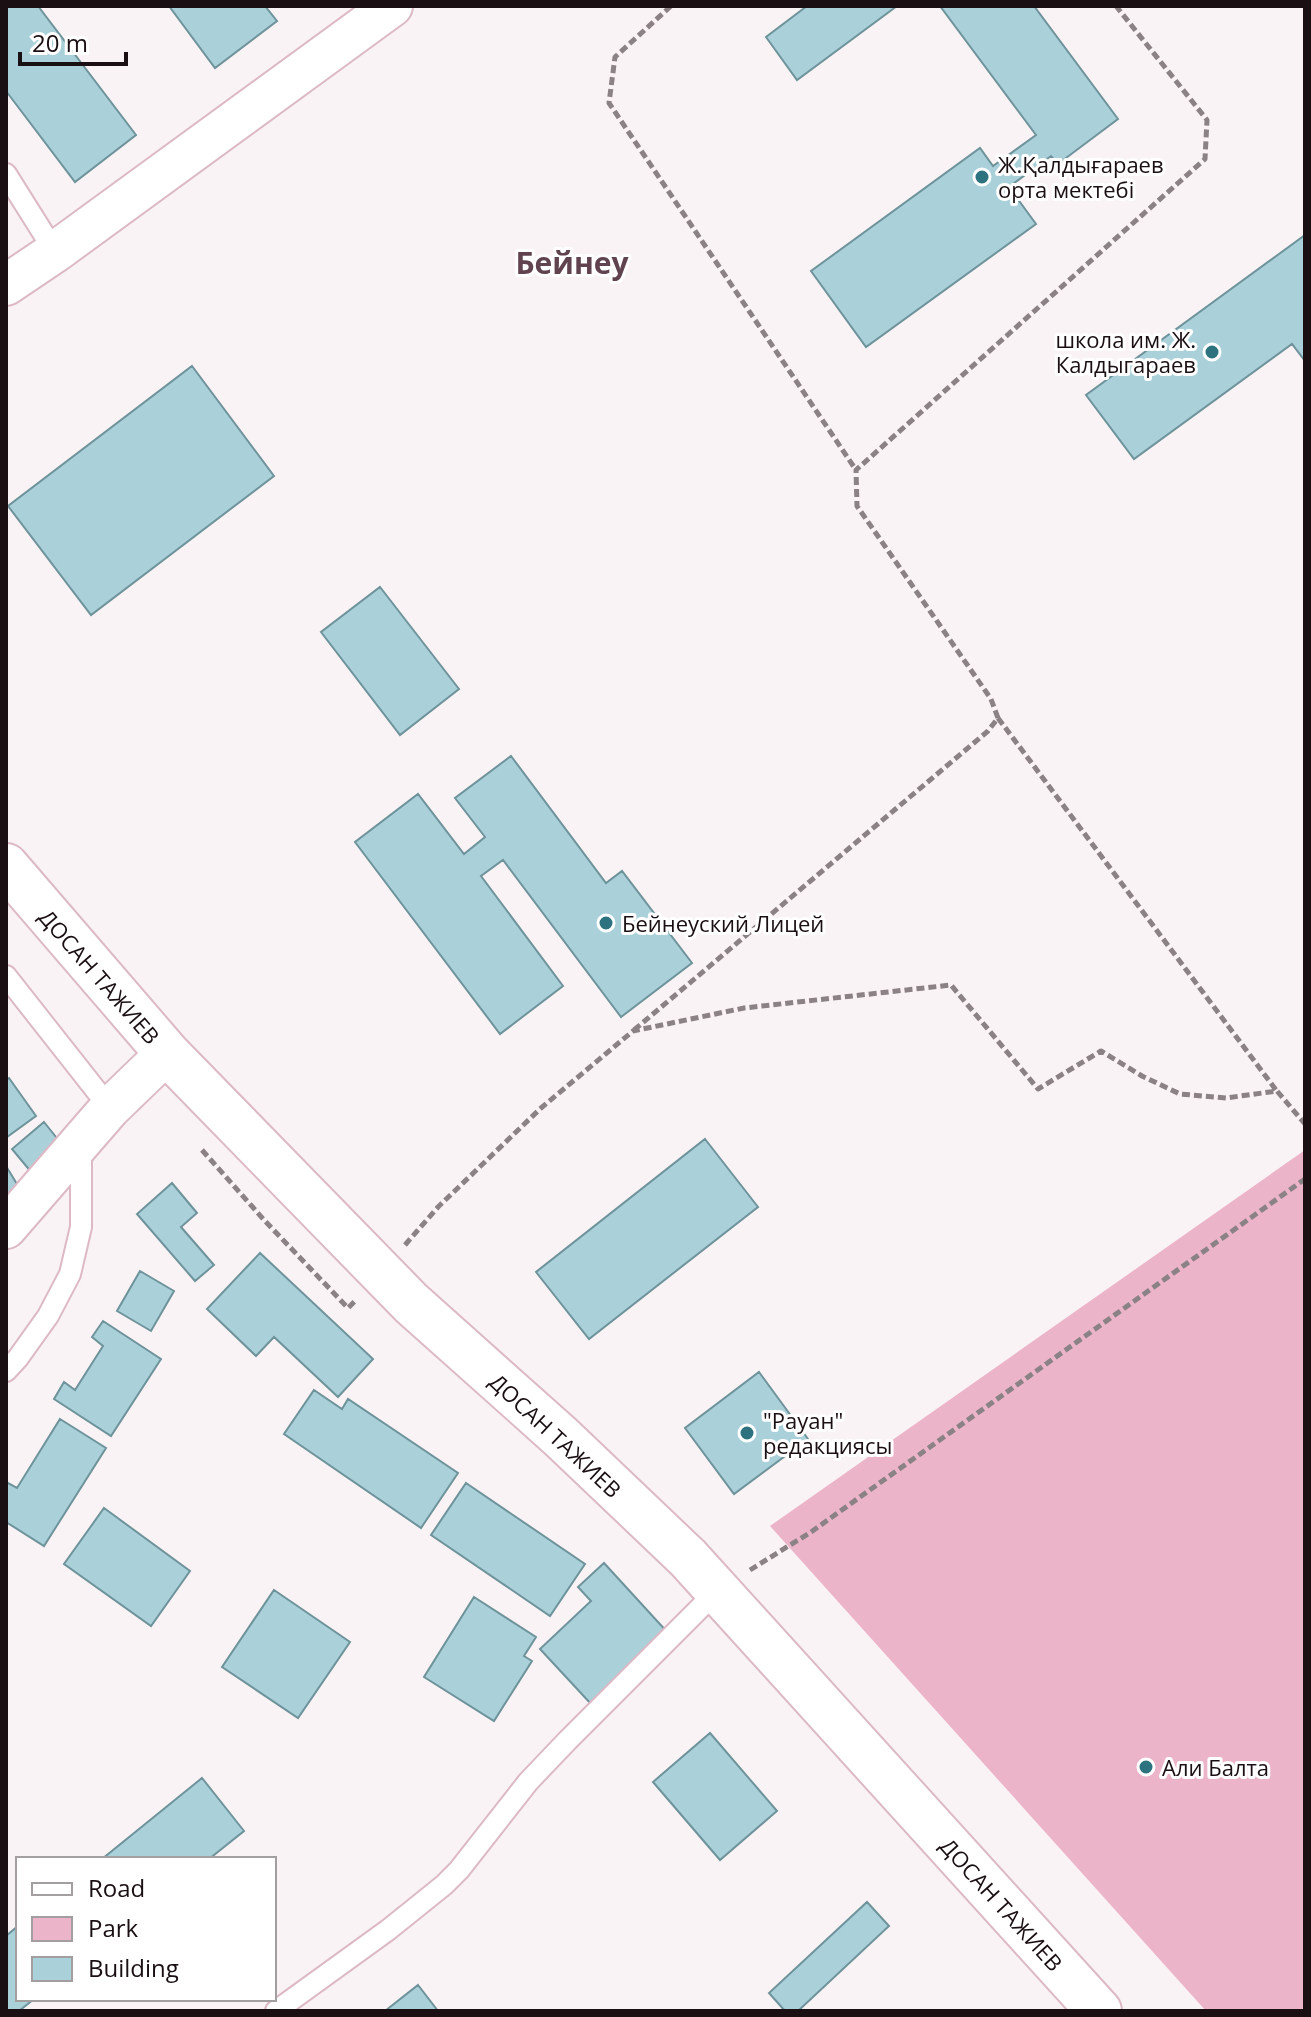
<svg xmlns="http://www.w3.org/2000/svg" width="1311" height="2017" viewBox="0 0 1311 2017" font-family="'Open Sans',sans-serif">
<rect width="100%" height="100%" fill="#faf3f5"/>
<path fill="#ecb4c9" d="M 1305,1150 L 1305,2007 L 1300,2011 L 1206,2011 L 770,1526 Z"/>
<path fill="#aad1da" stroke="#6e939b" stroke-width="2" d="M 6,6 L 38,6 L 136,135 L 75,182 L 6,91 Z
M 169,6 L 265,6 L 277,21 L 215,68 Z
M 807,6 L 897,6 L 797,80 L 766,37 Z
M 940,6 L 1034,6 L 1118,119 L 1058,164 L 1051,156 L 1009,187 L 1036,224 L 866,347 L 811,271 L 980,148 L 993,166 L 1036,135 Z
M 1305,235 L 1305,361 L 1292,344 L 1134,459 L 1086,395 Z
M 192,366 L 274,476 L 91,615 L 8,506 Z
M 380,587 L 459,689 L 400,735 L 321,632 Z
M 511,756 L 606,883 L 622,871 L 692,963 L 621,1017 L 503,860 L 481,876 L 563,986 L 500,1034 L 355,842 L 418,794 L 464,854 L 485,837 L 455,798 Z
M 9,1078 L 36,1116 L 7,1137 L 6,1080 Z
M 44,1122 L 64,1147 L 32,1173 L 12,1149 Z
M 705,1139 L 758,1207 L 589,1339 L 536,1272 Z
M 6,1166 L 20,1189 L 6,1199 Z
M 172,1183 L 197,1213 L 181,1227 L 214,1265 L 195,1281 L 137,1214 Z
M 260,1253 L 373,1359 L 338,1397 L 274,1337 L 256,1356 L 207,1309 Z
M 140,1271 L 174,1291 L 151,1331 L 117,1311 Z
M 103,1321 L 161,1359 L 111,1436 L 54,1399 L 64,1382 L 75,1390 L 103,1346 L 92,1337 Z
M 759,1372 L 808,1439 L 734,1494 L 685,1428 Z
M 314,1390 L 342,1409 L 348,1399 L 458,1473 L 421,1528 L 284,1434 Z
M 60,1419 L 106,1448 L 44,1546 L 6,1522 L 6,1482 L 17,1488 Z
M 466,1483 L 585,1564 L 550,1616 L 431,1535 Z
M 104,1508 L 190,1571 L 151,1626 L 64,1564 Z
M 604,1563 L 669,1634 L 592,1705 L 540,1649 L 591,1601 L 578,1587 Z
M 274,1590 L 350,1642 L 298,1718 L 222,1667 Z
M 474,1597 L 536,1637 L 524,1656 L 532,1661 L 494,1721 L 424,1677 Z
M 710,1733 L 777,1811 L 720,1860 L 653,1782 Z
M 202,1778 L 244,1831 L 209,1859 L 102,1859 Z
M 867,1902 L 889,1926 L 798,2011 L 785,2011 L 769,1993 Z
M 18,1926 L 18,1999 L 34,1999 L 19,2011 L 6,2011 L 6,1936 Z
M 418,1985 L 438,2011 L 385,2011 Z"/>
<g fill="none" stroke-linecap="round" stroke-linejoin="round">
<defs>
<path id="service" d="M 6,174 L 55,252
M 6,976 L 110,1108
M 6,1371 L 18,1358 L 48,1316 L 70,1274 L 81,1227 L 81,1148
M 276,2011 L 388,1930 L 444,1885 L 459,1870 L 528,1782 L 568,1740 L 717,1591"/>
<path id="minor" d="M 6,285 L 55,252 L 392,6
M 6,1228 L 110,1108 L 167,1053"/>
<path id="tertiary" d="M 6,866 L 167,1053 L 411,1303 L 561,1437 L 688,1558 L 1099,2011"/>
</defs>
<use href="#service" stroke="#dcb9c5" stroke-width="24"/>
<use href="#minor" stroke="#dcb9c5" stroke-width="44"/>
<use href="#tertiary" stroke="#dcb9c5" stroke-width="48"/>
<path stroke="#8b8285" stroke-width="5" stroke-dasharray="8 4" stroke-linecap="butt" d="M 671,6 L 615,57 L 609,103 L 856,470
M 998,718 L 1276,1090
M 634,1030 L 988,731 L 998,718 L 991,699 L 857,506 L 856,470 L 1205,159 L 1207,120 L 1116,6
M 202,1150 L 265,1221 L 348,1308 L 356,1300
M 405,1245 L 438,1207 L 541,1108 L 633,1031 L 744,1008 L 951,985 L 1038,1089 L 1101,1051 L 1142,1076 L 1180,1094 L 1226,1098 L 1277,1091 L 1305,1124
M 750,1570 L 811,1532 L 1305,1179"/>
<use href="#service" stroke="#fff" stroke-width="20"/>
<use href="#minor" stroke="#fff" stroke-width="40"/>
<use href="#tertiary" stroke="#fff" stroke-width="44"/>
</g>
<g fill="#2c727f" stroke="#fff" stroke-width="3">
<circle cx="982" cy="177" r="8"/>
<circle cx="1212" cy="352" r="8"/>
<circle cx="606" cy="923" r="8"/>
<circle cx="747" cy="1433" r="8"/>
<circle cx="1146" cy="1767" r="8"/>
</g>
<g text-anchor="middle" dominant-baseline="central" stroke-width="6" stroke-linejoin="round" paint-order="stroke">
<g font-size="22" fill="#1a0f13" stroke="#fff" text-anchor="start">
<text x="998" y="164">Ж.Қалдығараев<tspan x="998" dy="25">орта мектебі</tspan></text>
<text x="1196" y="339" text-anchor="end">школа им. Ж.<tspan x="1196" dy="25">Калдыгараев</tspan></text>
<text x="622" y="923">Бейнеуский Лицей</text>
<text x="763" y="1420">"Рауан"<tspan x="763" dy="25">редакциясы</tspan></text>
<text x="1162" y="1767">Али Балта</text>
</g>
<g font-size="22" fill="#1a0f13" stroke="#fff">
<text transform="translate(100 976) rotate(49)">ДОСАН ТАЖИЕВ</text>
<text transform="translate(556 1435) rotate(43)">ДОСАН ТАЖИЕВ</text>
<text transform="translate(1002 1904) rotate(48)">ДОСАН ТАЖИЕВ</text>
</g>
<g font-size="30" font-weight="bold" fill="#60434e" stroke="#fff">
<text x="572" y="262">Бейнеу</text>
</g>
</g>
<rect width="1311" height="2017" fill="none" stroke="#1a0f13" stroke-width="16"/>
<rect x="16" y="1857" width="260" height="144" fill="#ffffff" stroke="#a39fa1" stroke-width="2"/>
<rect x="32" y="1883" width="40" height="12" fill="#ffffff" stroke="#a39fa1" stroke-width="2"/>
<text x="88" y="1897" font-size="24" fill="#1a0f13">Road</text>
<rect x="32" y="1917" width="40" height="24" fill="#ecb4c9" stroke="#a39fa1" stroke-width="2"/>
<text x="88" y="1937" font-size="24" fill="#1a0f13">Park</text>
<rect x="32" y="1957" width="40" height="24" fill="#aad1da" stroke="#a39fa1" stroke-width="2"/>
<text x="88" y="1977" font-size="24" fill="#1a0f13">Building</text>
<path d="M20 52v12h106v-12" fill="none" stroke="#1a0f13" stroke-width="4"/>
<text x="32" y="52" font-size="24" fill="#1a0f13" stroke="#ffffff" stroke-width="6" paint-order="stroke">20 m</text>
</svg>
